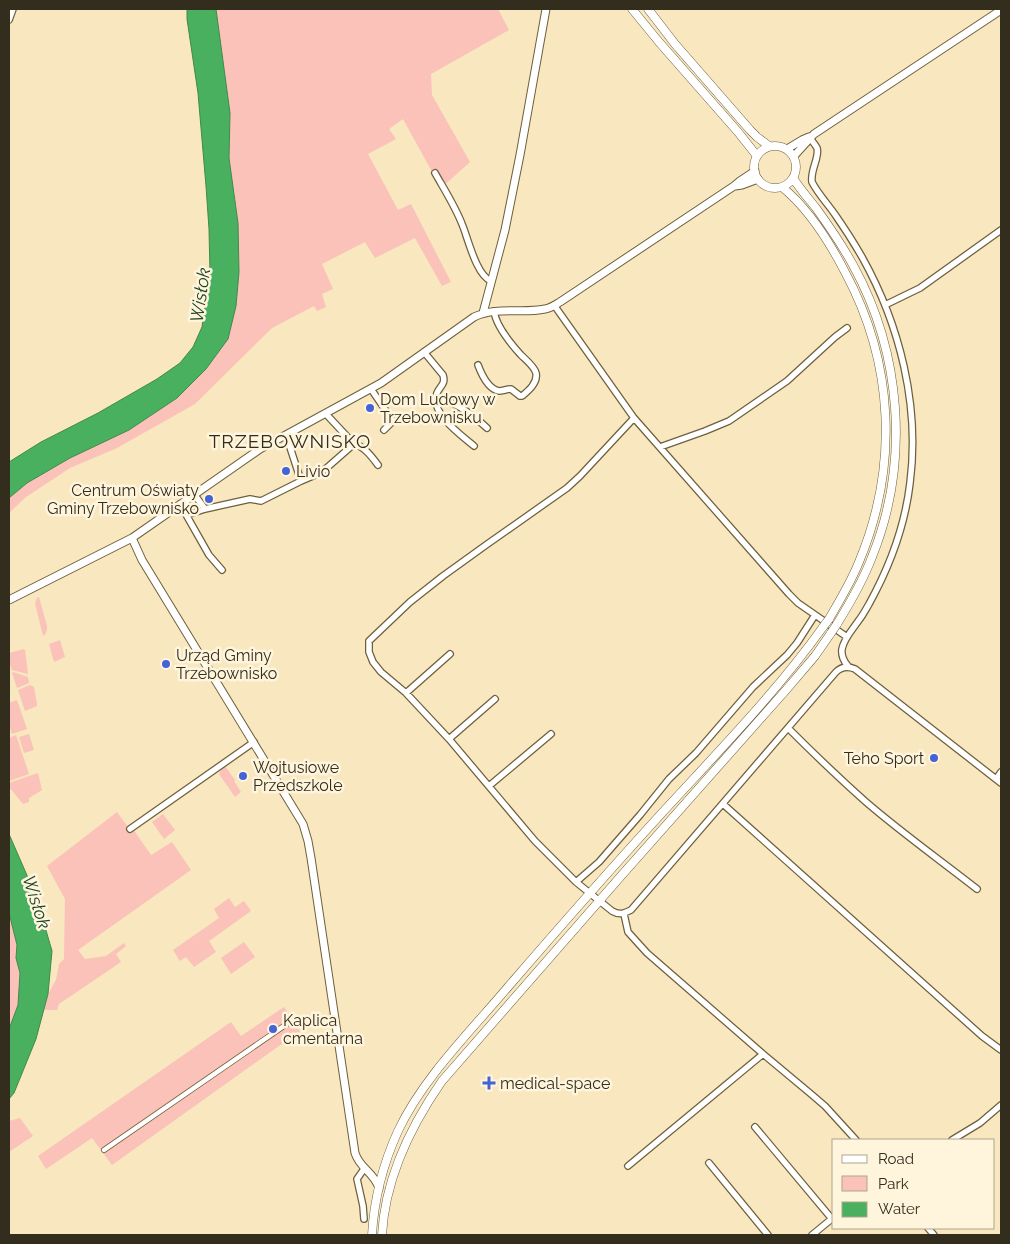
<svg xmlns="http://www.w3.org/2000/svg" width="1010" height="1244" viewBox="0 0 1010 1244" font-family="Raleway,sans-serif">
<rect width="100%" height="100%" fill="#f8e7bf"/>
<path fill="#fac2b9" d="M 216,9 L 498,9 L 509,30 L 431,74 L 432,95 L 470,162 L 441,188 L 403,119 L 389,129 L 396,139 L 368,154 L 398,210 L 411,204 L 451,282 L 442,286 L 415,238 L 375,258 L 365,242 L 322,264 L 333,289 L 322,294 L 326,307 L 317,311 L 314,306 L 272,328 L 195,404 L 117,448 L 70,468 L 26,497 L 9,513 L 9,498 L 27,483 L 70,458 L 206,369 L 238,223 L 229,158 L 230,113 Z
M 39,597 L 47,626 C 47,631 47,633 43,636 L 35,603 L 37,598 Z
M 60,640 L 65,657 L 54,662 L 49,644 Z
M 24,649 L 25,650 L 28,674 L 12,670 L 9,662 L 9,653 Z
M 13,672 L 28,677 L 29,683 L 17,688 L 12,673 Z
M 30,685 L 34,687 L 37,704 L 37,706 L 25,711 L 18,690 Z
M 17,700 L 27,729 L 12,734 L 9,725 L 9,703 Z
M 29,734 L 34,750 L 24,753 L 19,737 Z
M 16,735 L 29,774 L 9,781 L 9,738 Z
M 225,766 L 235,780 L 234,781 L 241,792 L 235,797 L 219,774 L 222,768 Z
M 38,773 L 42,790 L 29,798 L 29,802 L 23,804 L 9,787 L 9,783 Z
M 117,812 L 128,827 L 133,829 L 151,855 L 172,842 L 191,870 L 78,950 L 85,959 L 106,956 L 124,943 L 126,946 L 116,954 L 121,962 L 59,1004 L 57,1010 L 44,1010 L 48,994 L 56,980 L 59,964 L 64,959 L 65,899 L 47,866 Z
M 163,814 L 175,830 L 164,839 L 152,822 Z
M 229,898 L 235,907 L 244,901 L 251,911 L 209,941 L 216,952 L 194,967 L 186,957 L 180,961 L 173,950 L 219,918 L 214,909 Z
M 9,913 L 17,945 L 16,958 L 20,973 L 18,1005 L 9,1029 Z
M 244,942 L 255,957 L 231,974 L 221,958 Z
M 284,1007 L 300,1031 L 112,1165 L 92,1138 L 46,1169 L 38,1156 L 231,1022 L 241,1036 Z
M 20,1118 L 33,1136 L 9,1152 L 9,1121 Z"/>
<path fill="#49b060" stroke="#42894c" d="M 187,9 L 216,9 L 230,113 L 229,158 L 238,223 L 239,272 L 236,306 L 228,339 L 206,369 L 177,398 L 129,430 L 70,458 L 27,483 L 9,498 L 9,462 L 41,442 L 98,413 L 157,379 L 180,363 L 193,347 L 202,327 L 210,273 L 209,229 L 206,186 L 198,93 L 187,19 Z
M 9,834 L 36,896 L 52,951 L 48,994 L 36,1039 L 14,1093 L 9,1099 L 9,1029 L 18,1005 L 20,973 L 16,958 L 17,945 L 9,913 Z"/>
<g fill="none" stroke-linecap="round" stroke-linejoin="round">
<defs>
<path id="pedestrian" d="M 104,1150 L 294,1019"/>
<path id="minor" d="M 9,20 L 13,9
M 809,137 C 812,141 815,144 817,148 C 820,157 810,170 812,182 C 818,194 828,204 836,216 C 845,229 854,243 862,257 C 900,325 920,406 910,483 C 905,526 890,566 869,604 C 866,609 863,615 859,620 C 853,629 844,638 842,649 C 841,655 844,662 848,666
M 435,173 C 444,189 455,206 462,224 C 468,238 476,275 491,281
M 554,305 L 634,418 L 789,594 L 798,603 L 847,637
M 885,305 L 920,288 L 1001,230
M 424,352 L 443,375 C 446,384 440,386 437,393 C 429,413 461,435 474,446
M 478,365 C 481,373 488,389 499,391 C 502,391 508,389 511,389 L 520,396 L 522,396 C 528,391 538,383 536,373 C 534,366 526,360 521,355 C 511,344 496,326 494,311
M 371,389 L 393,421 L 384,430
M 436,397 C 456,402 472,414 487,428
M 634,418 L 580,476 L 567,488 L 486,545 L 443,576 L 410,602 L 369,641 L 369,652 L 373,662 L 381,672 L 406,693 L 449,739 L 535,841 L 576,882 L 612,911 C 619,915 623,914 631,910 L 836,672 C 842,666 848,666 855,669 L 1001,783
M 286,435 L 301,481
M 354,444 C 364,446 372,457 378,465
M 660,447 L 705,431 L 729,421 L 787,381 L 835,337 L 847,328
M 194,494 L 205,509
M 180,504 L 209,555 L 222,570
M 187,515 L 205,509 L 250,499 L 261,501 L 301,481 L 322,472 L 354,444 L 326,414
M 406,693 L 450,654
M 788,728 C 813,753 839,778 866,802 C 902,833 940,860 977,889
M 449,739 L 495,699
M 996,779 L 1001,772
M 489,786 L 551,734
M 723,804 L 982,1036 L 1001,1050
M 130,829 L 254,742
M 576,882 L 599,862 L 640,815 L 669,779 L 696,753 L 753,687 L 787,655 L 797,643 L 815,615
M 624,914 L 628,932 L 647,953 L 763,1054 L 811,1094 L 825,1106 L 856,1140
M 755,1127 L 832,1219
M 952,1140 L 980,1123 L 1001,1105
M 709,1163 L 768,1235
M 628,1166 L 763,1054
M 364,1219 L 363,1206 L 357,1179 L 364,1169
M 928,1228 L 934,1235
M 812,1235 L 834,1217"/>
<path id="tertiary" d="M 787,149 L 802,140 L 809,137
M 794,156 L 814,134 L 1001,10
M 735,186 L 742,185 L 758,179
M 483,313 L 505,230 L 520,155 L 546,9
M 132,538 L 142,560 L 303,824 L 308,841 L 311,858 L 355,1153 C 360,1169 374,1172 379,1188
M 9,600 L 132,538 L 260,449 L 381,383 L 474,317 C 497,306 522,314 545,309 C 551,308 555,305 560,302 L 734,186 L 740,181 L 755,171"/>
<path id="secondary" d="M 632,9 L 659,42 L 738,132 L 757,156
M 648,9 L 675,44 L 750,130 L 757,137 L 769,146
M754 167a21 21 0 1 1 42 0a21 21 0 1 1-42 0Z
M 793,178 C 800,189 808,198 816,208 C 829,226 842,245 853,265 C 902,354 910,463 872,557 C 863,581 850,603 837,624
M 782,187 C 809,209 829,241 845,272 C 894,363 899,466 859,562 C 851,582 840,600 829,619
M 372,1235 C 374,1200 383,1164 398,1131 C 423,1078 470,1032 508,987 C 558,929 609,871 661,814 C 717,753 775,694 823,627
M 382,1235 C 385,1179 410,1127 442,1081 L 621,876 L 786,690 L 815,656 L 831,633"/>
</defs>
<use href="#pedestrian" stroke="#6e603c" stroke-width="6"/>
<use href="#minor" stroke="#6e603c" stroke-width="8"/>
<use href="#tertiary" stroke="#6e603c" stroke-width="9"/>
<use href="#secondary" stroke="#6e603c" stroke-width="9"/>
<use href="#pedestrian" stroke="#fff" stroke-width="4.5"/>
<use href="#minor" stroke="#fff" stroke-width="5.5"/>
<use href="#tertiary" stroke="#fff" stroke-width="7"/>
<use href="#secondary" stroke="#fff" stroke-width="8"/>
<defs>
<path id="secondary-bridge" d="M 823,627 L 829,619
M 831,633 L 837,624"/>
</defs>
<use href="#secondary-bridge" stroke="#6e603c" stroke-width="9" stroke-linecap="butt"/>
<use href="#secondary-bridge" stroke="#fff" stroke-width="8"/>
</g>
<g fill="#4463d6" stroke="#fff5dd" stroke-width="2">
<circle cx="370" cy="408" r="5"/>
<circle cx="286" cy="471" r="5"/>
<circle cx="209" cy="499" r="5"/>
<circle cx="166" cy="664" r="5"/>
<circle cx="934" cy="758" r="5"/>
<circle cx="243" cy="776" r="5"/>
<circle cx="273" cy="1029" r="5"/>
<path d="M486.5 1075.5h5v5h5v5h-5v5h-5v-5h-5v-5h5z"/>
</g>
<g text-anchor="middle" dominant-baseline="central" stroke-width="5" stroke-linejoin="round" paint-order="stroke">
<g font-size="16" fill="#332d1d" stroke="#fff5dd" text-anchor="start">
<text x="380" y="399">Dom Ludowy w<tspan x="380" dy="18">Trzebownisku</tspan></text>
<text x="296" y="471">Livio</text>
<text x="199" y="490" text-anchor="end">Centrum Oświaty<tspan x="199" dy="18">Gminy Trzebownisko</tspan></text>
<text x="176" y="655">Urząd Gminy<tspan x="176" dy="18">Trzebownisko</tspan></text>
<text x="924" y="758" text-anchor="end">Teho Sport</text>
<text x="253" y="767">Wojtusiowe<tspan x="253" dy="18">Przedszkole</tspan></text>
<text x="283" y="1020">Kaplica<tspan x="283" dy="18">cmentarna</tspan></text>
<text x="500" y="1083">medical-space</text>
</g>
<g font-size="18" font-style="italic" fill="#1b4423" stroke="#fff5dd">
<text transform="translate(200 295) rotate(-82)">Wisłok</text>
<text transform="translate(37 902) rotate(72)">Wisłok</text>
</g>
<g font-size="19" letter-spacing="1" fill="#332d1d" stroke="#fff5dd">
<text x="290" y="441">TRZEBOWNISKO</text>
</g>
</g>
<rect width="1010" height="1244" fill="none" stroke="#332d1d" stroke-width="20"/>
<rect x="832" y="1139" width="162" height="90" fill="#fff5dd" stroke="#ada590"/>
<rect x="842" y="1155" width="25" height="8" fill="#ffffff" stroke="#ada590"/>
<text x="878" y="1164" font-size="15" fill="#332d1d">Road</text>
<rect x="842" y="1176" width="25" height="15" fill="#fac2b9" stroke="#ada590"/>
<text x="878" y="1189" font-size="15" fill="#332d1d">Park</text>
<rect x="842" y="1202" width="25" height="15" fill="#49b060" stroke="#ada590"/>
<text x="878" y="1214" font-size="15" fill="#332d1d">Water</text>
</svg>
